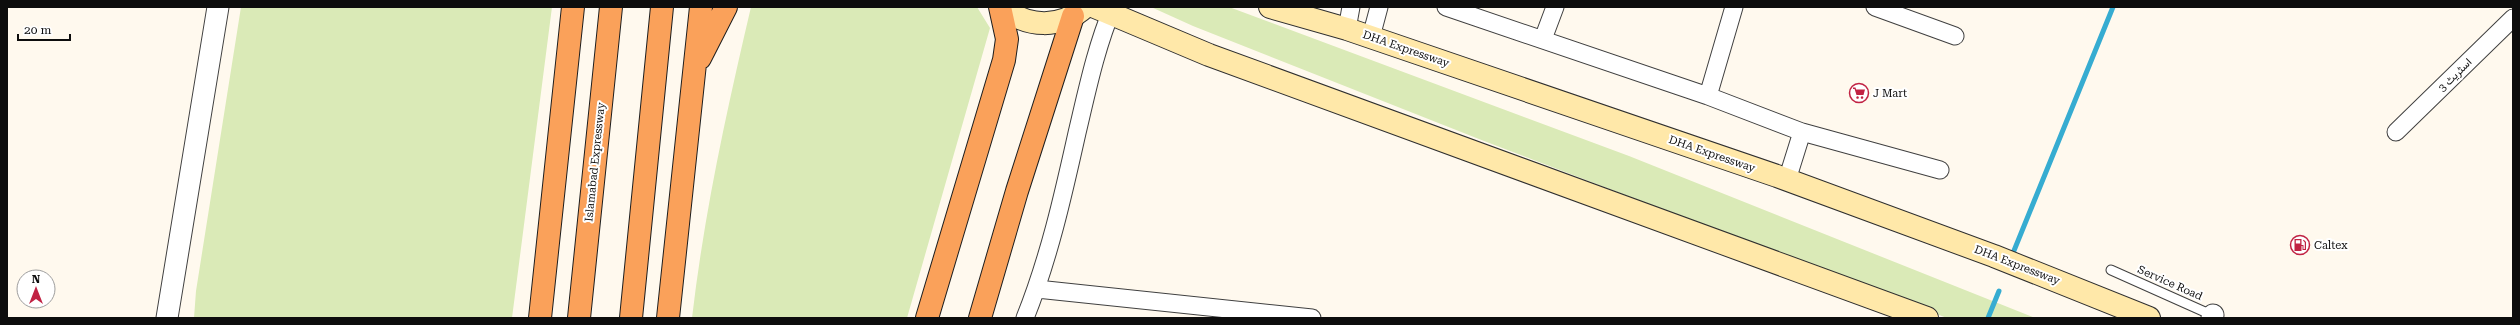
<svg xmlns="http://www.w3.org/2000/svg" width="2520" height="325" viewBox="0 0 2520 325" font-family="'Roboto Serif',Vazirmatn,serif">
<rect width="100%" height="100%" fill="#fff9ee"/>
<path fill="#daeab7" d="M 241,7 L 552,7 L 512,318 L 194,318 L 196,291 Z
M 751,7 L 977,7 L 990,28 L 907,318 L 692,318 C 704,214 727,109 751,7 Z
M 1151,7 L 1229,7 L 1629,156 L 2035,318 L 1947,318 L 1484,141 L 1193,26 Z"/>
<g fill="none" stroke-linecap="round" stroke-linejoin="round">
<path stroke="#36acd1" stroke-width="5" d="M 2011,258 L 2113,7
M 1988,318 L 1999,291"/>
<defs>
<path id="service" d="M 2111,270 L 2214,316"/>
<path id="minor" d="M 1446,7 L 1708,96 L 1802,132 L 1940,170
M 1875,7 L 1955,36
M 1347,29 L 1351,7
M 1371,37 L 1379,7
M 1543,39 L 1555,7
M 1708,96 L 1734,7
M 2396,132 L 2513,18
M 1787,180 L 1802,132
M 1037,289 L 1312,318
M 1025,318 C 1049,258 1063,196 1077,133 C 1087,91 1096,47 1113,7"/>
<path id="tertiary" d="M 167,318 L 218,7
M 2212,318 L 2213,315"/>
<path id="secondary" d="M 1002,7 C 1027,28 1061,29 1085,7
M 1095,7 L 1209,55 L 1927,318
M 1270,7 L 1347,29 L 1777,176 L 1994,256 L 2149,318"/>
<path id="trunk" d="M 700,58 L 726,7
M 540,318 L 573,7
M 579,318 L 611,7
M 631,318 L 662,7
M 668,318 L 701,7
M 927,318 L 1004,60 L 1007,39 L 1000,7
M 980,318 L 1017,191 L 1073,16"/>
</defs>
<use href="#service" stroke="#404040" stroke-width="11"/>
<use href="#minor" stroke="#404040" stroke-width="19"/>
<use href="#tertiary" stroke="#404040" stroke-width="23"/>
<use href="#secondary" stroke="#2f2f2f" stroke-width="24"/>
<use href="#trunk" stroke="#1e1e1e" stroke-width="24"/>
<use href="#service" stroke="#fff" stroke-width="9"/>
<use href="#minor" stroke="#fff" stroke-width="17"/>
<use href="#tertiary" stroke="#fff" stroke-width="21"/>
<use href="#secondary" stroke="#ffe8a9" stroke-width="22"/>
<use href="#trunk" stroke="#faa15a" stroke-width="22"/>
</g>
<defs>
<symbol id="supermarket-ring" viewBox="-11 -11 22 22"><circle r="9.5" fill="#fff" stroke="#c12243" stroke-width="1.5"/><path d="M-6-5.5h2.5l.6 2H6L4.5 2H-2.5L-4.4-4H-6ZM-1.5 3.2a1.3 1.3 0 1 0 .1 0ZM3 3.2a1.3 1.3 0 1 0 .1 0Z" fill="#c12243"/></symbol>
<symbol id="fuel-ring" viewBox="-11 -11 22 22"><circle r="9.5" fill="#fff" stroke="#c12243" stroke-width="1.5"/><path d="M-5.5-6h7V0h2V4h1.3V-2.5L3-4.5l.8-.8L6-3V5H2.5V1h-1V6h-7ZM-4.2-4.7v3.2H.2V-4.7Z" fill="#c12243"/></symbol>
</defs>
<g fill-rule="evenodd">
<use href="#supermarket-ring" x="1848" y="82" width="22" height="22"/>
<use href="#fuel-ring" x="2289" y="234" width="22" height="22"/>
</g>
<g text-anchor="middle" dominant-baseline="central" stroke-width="4" stroke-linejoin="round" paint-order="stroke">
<g font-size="11" fill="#0d0d0d" stroke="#fff">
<text transform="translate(1406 49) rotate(19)">DHA Expressway</text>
<text transform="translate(2455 75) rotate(-45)">اسٹریٹ 3</text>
<text transform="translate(1712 154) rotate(19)">DHA Expressway</text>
<text transform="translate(595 162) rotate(-84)">Islamabad Expressway</text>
<text transform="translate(2017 265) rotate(21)">DHA Expressway</text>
<text transform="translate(2170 283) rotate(24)">Service Road</text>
</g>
<g font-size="11" fill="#0d0d0d" stroke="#fff" text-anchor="start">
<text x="1873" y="93">J Mart</text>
<text x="2314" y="245">Caltex</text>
</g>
</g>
<rect width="2520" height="325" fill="none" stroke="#0d0d0d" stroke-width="16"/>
<g transform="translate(36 289)"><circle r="19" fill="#ffffff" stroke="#9e9e9e"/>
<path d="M0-3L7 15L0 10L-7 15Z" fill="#c12243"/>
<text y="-6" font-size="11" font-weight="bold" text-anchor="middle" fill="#0d0d0d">N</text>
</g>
<path d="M18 34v6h52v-6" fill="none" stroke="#0d0d0d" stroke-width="2"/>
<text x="24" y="34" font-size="12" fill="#0d0d0d" stroke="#ffffff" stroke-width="3" paint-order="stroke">20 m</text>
</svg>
